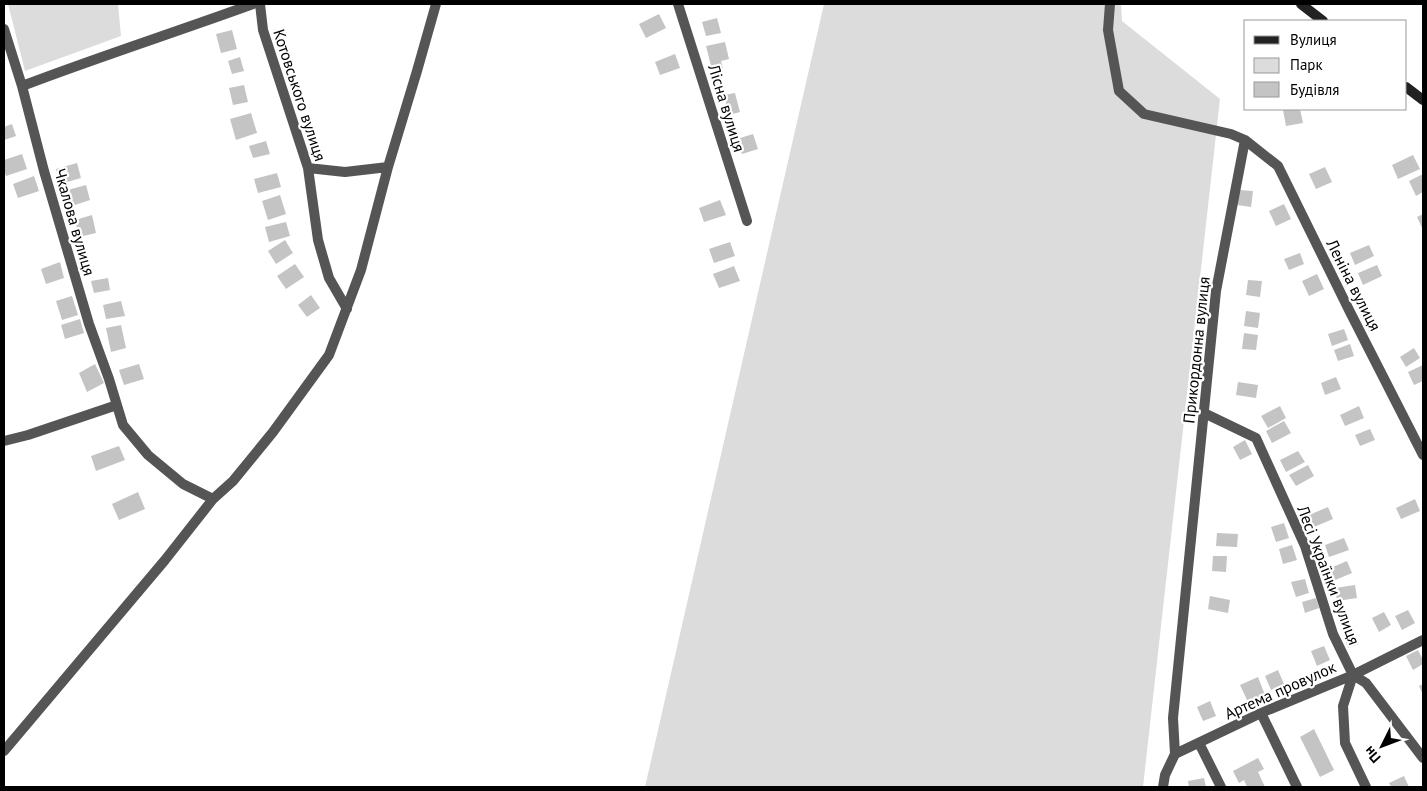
<svg xmlns="http://www.w3.org/2000/svg" width="1427" height="791" viewBox="0 0 1427 791" font-family="'PT Sans',sans-serif">
<rect width="100%" height="100%" fill="#fff"/>
<path fill="#dcdcdc" d="M 8,4 L 118,4 L 121,36 L 25,71 Z
M 824,4 L 1121,4 L 1122,21 L 1220,99 L 1143,787 L 645,787 Z"/>
<path fill="#c4c4c4" d="M 659,14 L 666,28 L 646,38 L 639,24 Z
M 717,18 L 721,33 L 706,36 L 702,22 Z
M 232,30 L 237,49 L 221,53 L 216,34 Z
M 725,42 L 729,59 L 721,61 L 723,68 L 712,70 L 706,46 Z
M 675,54 L 680,68 L 660,75 L 655,62 Z
M 240,57 L 244,71 L 232,74 L 228,61 Z
M 244,85 L 248,102 L 233,105 L 229,88 Z
M 735,93 L 740,112 L 729,115 L 724,95 Z
M 1291,109 L 1300,109 L 1303,123 L 1286,126 L 1283,110 Z
M 251,113 L 257,133 L 236,140 L 230,119 Z
M 12,124 L 16,136 L 4,140 L 4,127 Z
M 753,134 L 758,149 L 742,154 L 737,139 Z
M 266,141 L 270,154 L 253,158 L 249,146 Z
M 22,154 L 27,169 L 6,176 L 4,170 L 4,160 Z
M 1413,155 L 1420,169 L 1398,179 L 1392,165 Z
M 77,163 L 81,178 L 60,184 L 56,169 Z
M 1325,167 L 1332,182 L 1316,189 L 1309,174 Z
M 277,173 L 281,187 L 258,193 L 254,179 Z
M 1423,174 L 1423,192 L 1416,196 L 1409,181 Z
M 34,176 L 39,191 L 18,198 L 13,184 Z
M 86,185 L 90,200 L 69,207 L 64,191 Z
M 1239,190 L 1253,191 L 1251,207 L 1237,205 Z
M 280,195 L 286,214 L 268,220 L 262,201 Z
M 720,200 L 726,215 L 704,222 L 699,208 Z
M 1284,204 L 1291,219 L 1276,226 L 1269,211 Z
M 1423,214 L 1423,230 L 1417,217 Z
M 92,215 L 96,233 L 79,237 L 75,220 Z
M 286,222 L 290,236 L 269,242 L 265,227 Z
M 285,240 L 293,253 L 276,264 L 268,251 Z
M 730,242 L 735,256 L 714,263 L 709,249 Z
M 1369,245 L 1374,256 L 1355,265 L 1350,253 Z
M 1300,253 L 1304,264 L 1289,270 L 1284,259 Z
M 60,262 L 64,278 L 46,284 L 41,269 Z
M 295,264 L 304,277 L 286,289 L 277,276 Z
M 1377,265 L 1382,276 L 1363,285 L 1358,273 Z
M 734,266 L 740,281 L 719,288 L 713,274 Z
M 1317,274 L 1324,289 L 1309,296 L 1302,281 Z
M 108,278 L 110,290 L 94,293 L 91,281 Z
M 1248,280 L 1262,281 L 1260,297 L 1246,295 Z
M 311,295 L 320,308 L 307,317 L 298,305 Z
M 72,296 L 78,315 L 62,320 L 56,301 Z
M 121,301 L 125,316 L 106,319 L 103,305 Z
M 1246,311 L 1260,313 L 1258,328 L 1244,326 Z
M 80,319 L 84,333 L 65,339 L 61,325 Z
M 121,325 L 126,348 L 111,352 L 106,328 Z
M 1344,329 L 1348,340 L 1332,346 L 1328,334 Z
M 1244,333 L 1258,335 L 1256,350 L 1242,349 Z
M 1350,344 L 1354,356 L 1338,361 L 1334,350 Z
M 1414,348 L 1420,358 L 1406,367 L 1400,357 Z
M 95,364 L 104,383 L 87,392 L 79,373 Z
M 139,364 L 144,379 L 124,385 L 119,370 Z
M 1423,365 L 1423,381 L 1414,385 L 1408,372 Z
M 1336,377 L 1341,389 L 1325,395 L 1321,383 Z
M 1238,382 L 1258,385 L 1256,398 L 1236,395 Z
M 1280,406 L 1286,418 L 1268,428 L 1261,416 Z
M 1359,406 L 1364,418 L 1345,426 L 1340,415 Z
M 1284,421 L 1291,433 L 1272,443 L 1266,431 Z
M 1370,429 L 1375,440 L 1360,446 L 1355,435 Z
M 1245,440 L 1252,454 L 1240,460 L 1233,447 Z
M 119,446 L 125,460 L 96,471 L 91,456 Z
M 1298,451 L 1305,462 L 1286,472 L 1280,460 Z
M 1308,465 L 1314,476 L 1296,486 L 1289,475 Z
M 138,492 L 145,509 L 119,520 L 112,504 Z
M 1415,499 L 1420,511 L 1401,519 L 1396,508 Z
M 1328,507 L 1333,519 L 1314,527 L 1309,515 Z
M 1284,523 L 1289,538 L 1276,542 L 1271,527 Z
M 1217,533 L 1238,534 L 1237,547 L 1216,546 Z
M 1344,538 L 1349,550 L 1329,557 L 1325,545 Z
M 1292,545 L 1297,560 L 1283,564 L 1279,549 Z
M 1213,556 L 1227,556 L 1226,572 L 1212,571 Z
M 1347,561 L 1352,573 L 1333,581 L 1328,569 Z
M 1305,579 L 1309,593 L 1296,597 L 1291,582 Z
M 1355,585 L 1357,598 L 1337,601 L 1335,588 Z
M 1210,596 L 1230,600 L 1228,613 L 1208,609 Z
M 1316,598 L 1319,608 L 1305,613 L 1302,602 Z
M 1408,610 L 1415,623 L 1402,630 L 1395,616 Z
M 1384,612 L 1391,625 L 1379,632 L 1372,618 Z
M 1354,630 L 1359,644 L 1348,648 L 1343,634 Z
M 1324,646 L 1330,660 L 1317,666 L 1311,651 Z
M 1418,650 L 1423,660 L 1423,664 L 1413,670 L 1406,656 Z
M 1278,670 L 1284,684 L 1271,690 L 1265,676 Z
M 1258,677 L 1265,695 L 1248,702 L 1240,685 Z
M 1423,684 L 1423,695 L 1419,686 Z
M 1210,701 L 1216,716 L 1203,721 L 1197,707 Z
M 1314,729 L 1334,770 L 1320,777 L 1300,737 Z
M 1258,758 L 1264,769 L 1258,772 L 1265,787 L 1247,787 L 1244,780 L 1239,783 L 1233,771 Z
M 1404,776 L 1409,787 L 1391,787 L 1389,783 Z
M 1204,778 L 1206,787 L 1189,787 L 1188,781 Z"/>
<g fill="none" stroke-linecap="round" stroke-linejoin="round">
<path stroke="#555" stroke-width="10" d="M 260,4 L 263,30 L 308,168 L 318,240 L 329,278 L 347,309
M 678,4 L 747,221
M 1110,4 L 1108,30 L 1119,91 L 1144,114 L 1231,134 L 1245,140 L 1216,291 L 1173,718 L 1175,754 L 1165,775 L 1163,787
M 4,29 L 22,86 L 44,171 L 89,324 L 109,379 L 123,425 L 148,455 L 183,484 L 213,499
M 22,86 C 98,57 176,32 253,4
M 1245,140 L 1278,166 L 1350,312 L 1423,455
M 308,168 L 345,172 L 388,167
M 1204,413 L 1256,438 L 1305,546 L 1333,634 L 1353,675 L 1366,683 L 1423,758
M 4,441 L 28,435 L 117,405
M 1353,675 L 1343,706 L 1345,743 L 1366,787
M 1261,713 L 1297,787
M 1199,743 L 1221,787
M 4,751 L 165,560 L 213,499 L 233,481 L 273,432 L 329,355 L 361,270 L 388,167 L 417,71 L 436,4
M 1175,754 L 1261,713 L 1353,675 L 1423,640"/>
<path stroke="#222" stroke-width="10" d="M 1301,4 L 1323,21
M 1406,87 L 1423,100"/>
</g>
<g text-anchor="middle" dominant-baseline="central" stroke-width="4.5" stroke-linejoin="round" paint-order="stroke">
<g font-size="16" fill="#000" stroke="#fff">
<text transform="translate(300 95) rotate(72)">Котовського вулиця</text>
<text transform="translate(727 108) rotate(73)">Лісна вулиця</text>
<text transform="translate(75 222) rotate(74)">Чкалова вулиця</text>
<text transform="translate(1354 285) rotate(63)">Леніна вулиця</text>
<text transform="translate(1196 350) rotate(-84)">Прикордонна вулиця</text>
<text transform="translate(1329 575) rotate(69)">Лесі Українки вулиця</text>
<text transform="translate(1280 690) rotate(-24)">Артема провулок</text>
</g>
</g>
<rect width="1427" height="791" fill="none" stroke="#000000" stroke-width="10"/>
<rect x="1244" y="20" width="162" height="90" fill="#ffffff" stroke="#999999"/>
<rect x="1254" y="36" width="25" height="8" fill="#222222" stroke="#999999"/>
<text x="1290" y="45" font-size="15" fill="#000000">Вулиця</text>
<rect x="1254" y="58" width="25" height="15" fill="#dcdcdc" stroke="#999999"/>
<text x="1290" y="70" font-size="15" fill="#000000">Парк</text>
<rect x="1254" y="82" width="25" height="15" fill="#c4c4c4" stroke="#999999"/>
<text x="1290" y="95" font-size="15" fill="#000000">Будівля</text>
<g transform="translate(1382 746) rotate(228)" stroke="#ffffff" stroke-width="4" paint-order="stroke">
<path d="M0-4L9 19L0 12L-9 19Z" fill="#000000"/>
<text y="-8" font-size="14" font-weight="bold" text-anchor="middle" fill="#000000">Пн</text>
</g>
</svg>
